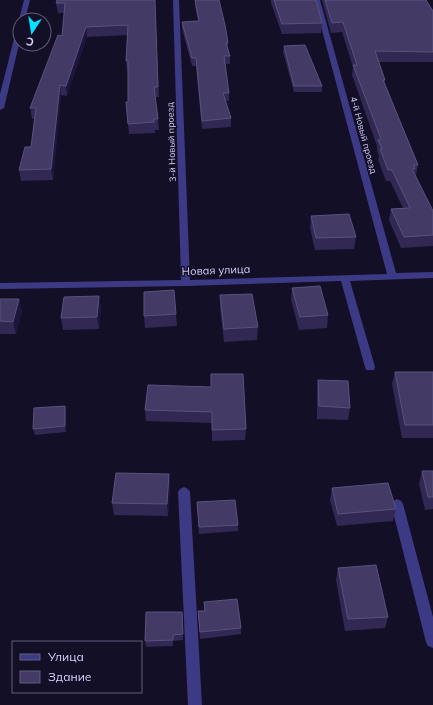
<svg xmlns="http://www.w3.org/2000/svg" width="433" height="705" viewBox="0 0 433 705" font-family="Mulish,sans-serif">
<rect width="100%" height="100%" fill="#130f26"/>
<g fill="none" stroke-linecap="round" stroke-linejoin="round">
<path fill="#3d3a85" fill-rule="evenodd" d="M 24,0 L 30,0 L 25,20 L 20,20 L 20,21 L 19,20 Z
M 173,0 L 179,0 L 190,280 L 387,274 L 314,0 L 320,0 L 396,273 L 433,272 L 433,278 L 350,281 L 375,367 L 374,370 L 366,370 L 365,367 L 341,281 L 186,286 L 0,289 L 0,283 L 181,280 Z
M 20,25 L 20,40 L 4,108 L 0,110 L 0,94 L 17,27 Z
M 184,487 L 188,489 L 190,492 L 202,705 L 188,705 L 178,492 L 180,489 Z
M 397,499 L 401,501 L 403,504 L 433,617 L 433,648 L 428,646 L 426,642 L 391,504 L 393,501 Z"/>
</g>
<path fill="#312854" d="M 155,0 L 159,97 L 155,97 L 158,119 L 159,130 L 155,130 L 155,133 L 129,134 L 126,102 L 128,102 L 128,71 L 127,71 L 126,61 L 128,35 L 87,37 L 67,96 L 61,95 L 53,180 L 21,181 L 19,170 L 31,147 L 34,119 L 32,119 L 30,108 L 62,36 L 65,13 L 58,13 L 56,3 Z
M 195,0 L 228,43 L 228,49 L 230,56 L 230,64 L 225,64 L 229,93 L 229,101 L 225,101 L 231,118 L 231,127 L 202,129 L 196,66 L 192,66 L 182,29 L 182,22 L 198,21 L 195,6 Z
M 271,0 L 316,0 L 322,23 L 321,33 L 282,34 L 271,3 Z
M 322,0 L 426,0 L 433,11 L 433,62 L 378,62 L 385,80 L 385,83 L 418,165 L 416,176 L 433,211 L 433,246 L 401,248 L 389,220 L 391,209 L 403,208 L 390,181 L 386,181 L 378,160 L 379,156 L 377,151 L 377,146 L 352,75 L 353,67 L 342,32 L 331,33 Z
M 284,46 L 322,86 L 322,92 L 294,92 L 283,52 Z
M 311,216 L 356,237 L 354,249 L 315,250 L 310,228 Z
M 292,288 L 328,315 L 327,328 L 299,330 L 291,300 Z
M 220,295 L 258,327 L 257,340 L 224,342 L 220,308 Z
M 99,296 L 101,308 L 99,329 L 63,330 L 61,318 Z
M 0,299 L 19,299 L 22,312 L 16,334 L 0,334 Z
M 176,314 L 177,326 L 145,328 L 144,316 Z
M 395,372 L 433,372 L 433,438 L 402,438 L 392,384 Z
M 318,380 L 350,408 L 348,420 L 317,419 L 317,392 Z
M 211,387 L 246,429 L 245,440 L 212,441 L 212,423 L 146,421 L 145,410 Z
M 65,406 L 66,412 L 66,432 L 35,435 L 33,429 Z
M 422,471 L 433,471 L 433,509 L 425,510 L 419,484 Z
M 169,474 L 170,487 L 168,516 L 114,515 L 112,503 Z
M 332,488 L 396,509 L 393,521 L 337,526 L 330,500 Z
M 197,502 L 238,525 L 238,531 L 199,534 Z
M 338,568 L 388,617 L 385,628 L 345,631 L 336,580 Z
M 204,602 L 241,628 L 241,634 L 200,639 L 198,611 L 204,611 Z
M 182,612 L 183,640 L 173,641 L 173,646 L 146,647 L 145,641 Z"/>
<path fill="#1d163a" d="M 86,27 L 87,37 L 67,96 L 66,86 Z
M 60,85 L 61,95 L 53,180 L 51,169 Z
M 99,296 L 101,308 L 99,329 L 97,317 Z
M 19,299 L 22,312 L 16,334 L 13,322 Z
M 65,406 L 66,412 L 66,432 L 65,426 Z
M 169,474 L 170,487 L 168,516 L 167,504 Z"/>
<path fill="#433a66" stroke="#5a527e" d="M 57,0 L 155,0 L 158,87 L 154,87 L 158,119 L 154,119 L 154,122 L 128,124 L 126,102 L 128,102 L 128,60 L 126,61 L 128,25 L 86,27 L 66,86 L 60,85 L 51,169 L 19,170 L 25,147 L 31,147 L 36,108 L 30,108 L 58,35 L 62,36 L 65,3 L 56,3 Z
M 195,0 L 219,0 L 225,25 L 228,43 L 226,43 L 230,56 L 224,56 L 229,93 L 223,93 L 231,118 L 202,121 L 196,58 L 192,58 L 182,22 L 199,21 Z
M 274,0 L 316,0 L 322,23 L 282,24 Z
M 325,0 L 426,0 L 433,11 L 433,52 L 375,51 L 385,80 L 383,80 L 418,165 L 414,165 L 415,169 L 412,169 L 433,211 L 433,235 L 404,237 L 391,209 L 410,208 L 392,170 L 388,170 L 380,149 L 382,149 L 378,140 L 381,139 L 353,65 L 357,65 L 343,22 L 332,23 Z
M 305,45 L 322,86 L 294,86 L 284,46 Z
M 349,214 L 356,237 L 316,238 L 311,216 Z
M 320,286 L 328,315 L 300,317 L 292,288 Z
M 174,290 L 176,314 L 144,316 L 144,292 Z
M 252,294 L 258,327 L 224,329 L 220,295 Z
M 99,296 L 97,317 L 61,318 L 64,297 Z
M 0,299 L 19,299 L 13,322 L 0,321 Z
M 395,372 L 433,372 L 433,425 L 405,425 Z
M 211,374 L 243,374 L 246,429 L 212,430 L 212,412 L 145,410 L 148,385 L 211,387 Z
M 318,380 L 348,381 L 350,408 L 319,406 Z
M 65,406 L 65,426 L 33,429 L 34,408 Z
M 422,471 L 433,471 L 433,497 L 428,497 Z
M 116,473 L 169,474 L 167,504 L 112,503 Z
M 388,483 L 396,509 L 338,514 L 332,488 Z
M 235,500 L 238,525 L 199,527 L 197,502 Z
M 376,565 L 388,617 L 348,619 L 338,568 Z
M 237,599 L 241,628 L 200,632 L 198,611 L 205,611 L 204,602 Z
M 146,612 L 182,612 L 183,634 L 173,635 L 173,640 L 145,641 Z"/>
<g text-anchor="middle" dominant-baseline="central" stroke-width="3" stroke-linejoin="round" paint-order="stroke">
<g font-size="9" fill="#d9d4ff" stroke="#130f26">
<text transform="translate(364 135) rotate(75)">4-й Новый проезд</text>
<text transform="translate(171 142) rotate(-92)">3-й Новый проезд</text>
</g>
<g font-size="11" fill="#d9d4ff" stroke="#130f26">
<text transform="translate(216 270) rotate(-2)">Новая улица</text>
</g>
</g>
<rect x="12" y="641" width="130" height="52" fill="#130f26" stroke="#625e7d"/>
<rect x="20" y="654" width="20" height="6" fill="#3d3a85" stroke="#625e7d"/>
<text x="48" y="661" font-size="12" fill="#d9d4ff">Улица</text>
<rect x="20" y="671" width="20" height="12" fill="#433a66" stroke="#625e7d"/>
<text x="48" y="681" font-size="12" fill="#d9d4ff">Здание</text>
<g transform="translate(32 32) rotate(192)"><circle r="19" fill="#130f26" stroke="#625e7d"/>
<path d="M0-3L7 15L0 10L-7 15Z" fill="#00e5ff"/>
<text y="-6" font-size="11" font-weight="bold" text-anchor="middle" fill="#d9d4ff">С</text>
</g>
</svg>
